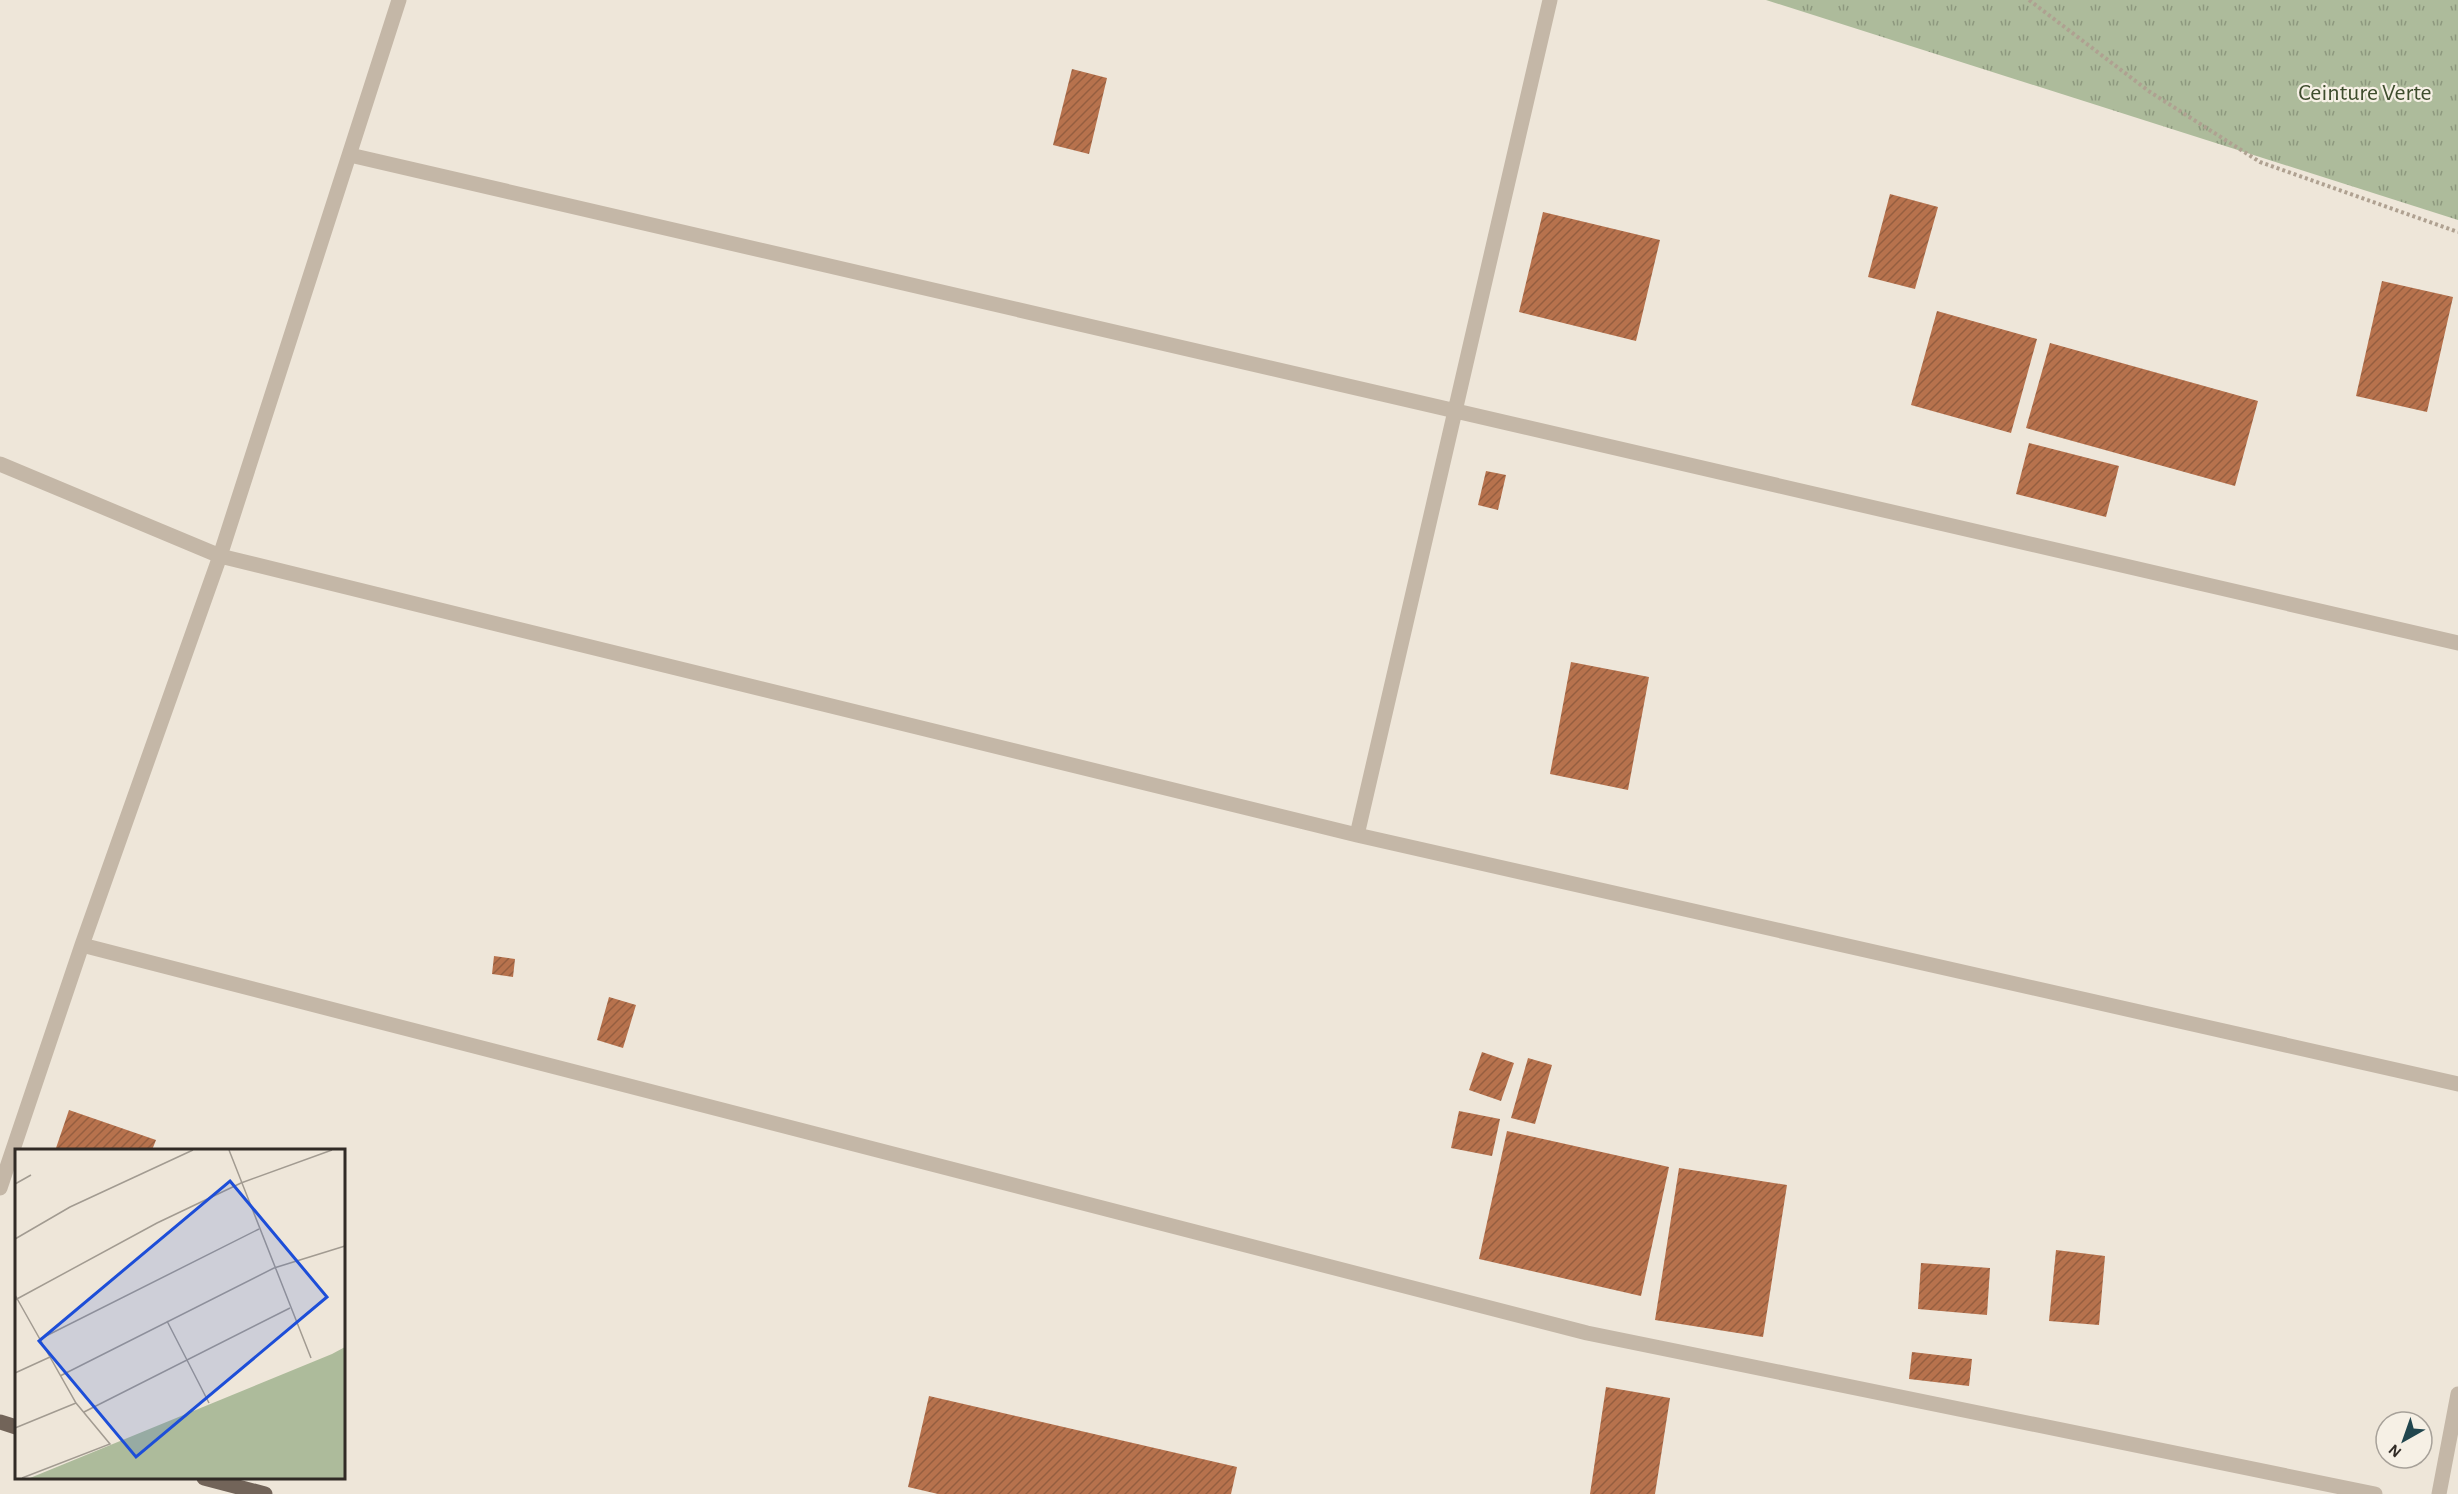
<svg xmlns="http://www.w3.org/2000/svg" width="2458" height="1494" viewBox="0 0 2458 1494" font-family="'Alegreya Sans',sans-serif">
<defs>
<pattern id="park-tufts" width="24" height="20" patternUnits="userSpaceOnUse" patternTransform="scale(1.5)"><rect width="24" height="20" fill="#adbb9b"/><path d="M3 7l-1-3M5 7V3M7 7l1-3M15 17l-1-3M17 17v-4M19 17l1-3" fill="none" stroke="#8d987e"/></pattern>
<pattern id="building-hatch" width="6" height="6" patternUnits="userSpaceOnUse" patternTransform="scale(1.5)"><rect width="6" height="6" fill="#b7724d"/><path d="M-1 1l2-2M0 6l6-6M5 7l2-2" fill="none" stroke="#955e40"/></pattern>
</defs>
<rect width="100%" height="100%" fill="#eee6d9"/>
<path fill="url(#park-tufts)" d="M 1766,0 L 2458,0 L 2458,220 Z"/>
<path fill="url(#building-hatch)" d="M 1072,69 L 1107,78 L 1089,154 L 1053,145 Z
M 1890,194 L 1938,207 L 1915,289 L 1868,277 Z
M 1543,212 L 1660,240 L 1636,341 L 1519,312 Z
M 2382,281 L 2453,297 L 2427,412 L 2356,396 Z
M 1937,311 L 2037,339 L 2011,433 L 1911,405 Z
M 2050,343 L 2258,401 L 2235,486 L 2026,428 Z
M 2029,443 L 2119,466 L 2106,517 L 2016,494 Z
M 1486,471 L 1506,475 L 1498,510 L 1478,505 Z
M 1571,662 L 1649,677 L 1628,790 L 1550,774 Z
M 494,956 L 515,959 L 513,977 L 492,974 Z
M 609,997 L 636,1005 L 623,1048 L 597,1040 Z
M 1482,1052 L 1514,1063 L 1501,1101 L 1469,1090 Z
M 1528,1058 L 1552,1065 L 1535,1124 L 1511,1118 Z
M 69,1110 L 156,1140 L 152,1150 L 64,1150 L 56,1148 Z
M 1459,1111 L 1500,1119 L 1492,1156 L 1451,1148 Z
M 1507,1131 L 1669,1167 L 1641,1296 L 1479,1259 Z
M 1679,1168 L 1787,1185 L 1763,1337 L 1655,1320 Z
M 2056,1250 L 2105,1256 L 2099,1325 L 2049,1321 Z
M 1921,1263 L 1990,1268 L 1987,1315 L 1918,1309 Z
M 1912,1352 L 1972,1359 L 1969,1386 L 1909,1379 Z
M 1606,1387 L 1670,1398 L 1655,1494 L 1590,1494 Z
M 929,1396 L 1237,1467 L 1231,1494 L 938,1494 L 908,1487 Z"/>
<g fill="none" stroke-linecap="round" stroke-linejoin="round">
<path stroke="#afa191" stroke-width="4" stroke-dasharray="3 3" stroke-linecap="butt" d="M 2029,0 L 2150,92 L 2260,162 L 2458,232"/>
<path stroke="#c4b7a7" stroke-width="15" d="M 350,155 L 2458,643
M 0,464 L 220,556 L 1357,835 L 2458,1084
M 1357,835 L 1550,0
M 82,945 L 1587,1333 L 2375,1494
M 0,1188 L 82,945 L 220,556 L 399,0
M 2439,1494 L 2458,1394"/>
<path stroke="#726459" stroke-width="15" d="M 0,1422 L 16,1427
M 204,1478 L 265,1494"/>
</g>
<g text-anchor="middle" dominant-baseline="central" stroke-width="4.5" stroke-linejoin="round" paint-order="stroke">
<g font-size="24" fill="#3e4d2d" stroke="#f6f0e5">
<text x="2365" y="93">Ceinture Verte</text>
</g>
</g>
<g transform="translate(15 1149)">
<rect width="330" height="330" fill="#eee6d9"/>
<path d="M 330,198 L 330,329 L 15,329 L 317,205 Z" fill="#adbb9b"/>
<path fill="none" stroke="#a29b91" stroke-width="1.5" d="M 214,1 L 296,209M 0,35 L 16,26M 0,90 L 55,58 L 178,1M 0,146 L 61,254 L 95,295 L 7,329M 0,151 L 142,74 L 226,34 L 317,1M 152,172 L 194,254M 25,190 L 244,80M 0,224 L 35,208M 45,227 L 259,119 L 330,97M 69,263 L 275,159M 0,279 L 61,254"/>
<path fill="#1d4ed8" fill-opacity="0.15" stroke="#1d4ed8" stroke-width="3" d="M 215,32 L 312,148 L 121,308 L 24,192 Z"/>
<rect width="330" height="330" fill="none" stroke="#312b26" stroke-width="3"/>
</g>
<g transform="translate(2404 1440) rotate(220)"><circle r="28" fill="#f6f0e5" stroke="#a7a199" stroke-width="1.5"/>
<path d="M0-4.5L10 22L0 15L-10 22Z" fill="#21464e"/>
<text y="-9" font-size="16" font-weight="bold" text-anchor="middle" fill="#312b26">N</text>
</g>
</svg>
